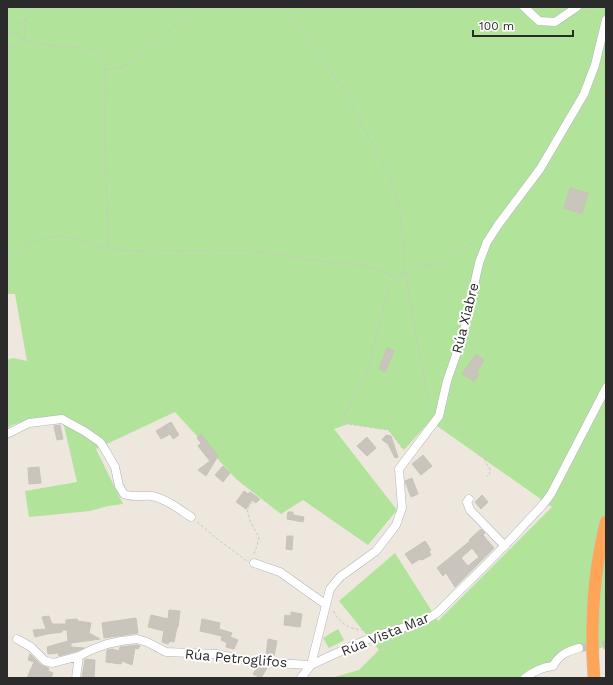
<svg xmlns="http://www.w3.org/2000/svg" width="613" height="685" viewBox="0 0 613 685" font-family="'Work Sans',sans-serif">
<rect width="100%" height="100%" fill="#ede7de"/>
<path fill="#b1e39a" d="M 7,7 L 606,7 L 606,646 L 592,651 L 591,646 L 567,651 L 557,660 L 525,678 L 331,678 L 359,670 L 379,650 L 339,601 L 395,553 L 438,621 L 552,507 L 430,421 L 404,450 L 388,430 L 348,424 L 334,429 L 397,510 L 368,545 L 303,500 L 281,514 L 236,479 L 175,412 L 96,449 L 123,504 L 108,506 L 90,511 L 29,517 L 25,491 L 77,482 L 64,426 L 58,417 C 41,418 22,419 7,428 L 7,360 L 13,358 L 27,361 L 15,294 L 7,294 Z
M 338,629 L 344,640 L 329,648 L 323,638 Z"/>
<path fill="#c9c5bc" stroke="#c9c3b7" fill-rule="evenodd" d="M 570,188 L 588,193 L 582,214 L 564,208 Z
M 387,348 L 394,351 L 385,372 L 379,369 Z
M 476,354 L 484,360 L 477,372 L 479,374 L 474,381 L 462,374 Z
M 171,422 L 179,435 L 173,439 L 170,434 L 161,439 L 156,431 Z
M 60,425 L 63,439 L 57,440 L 54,426 Z
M 201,434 L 218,456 L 206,476 L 198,470 L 210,461 L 198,446 L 201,443 L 197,438 Z
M 386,435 L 391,436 L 398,457 L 395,458 L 388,444 L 382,440 Z
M 367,437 L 376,448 L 367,456 L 357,446 Z
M 423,455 L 432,466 L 421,475 L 412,464 Z
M 223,466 L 230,473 L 223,482 L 215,475 Z
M 39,467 L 41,483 L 29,484 L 28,468 Z
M 412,478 L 418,494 L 411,497 L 405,481 Z
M 244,491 L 248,494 L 250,492 L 260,499 L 256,503 L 252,500 L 246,509 L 236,502 Z
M 482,495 L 488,502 L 481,509 L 475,502 Z
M 288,512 L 293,512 L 293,515 L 304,517 L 303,522 L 287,519 Z
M 481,529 L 485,533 L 483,535 L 494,548 L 455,587 L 446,573 L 443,576 L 437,568 L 470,541 L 469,540 ZM 472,548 L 479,557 L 468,566 L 461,558 Z
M 287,536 L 293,536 L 292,550 L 286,549 Z
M 425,541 L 431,550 L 429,551 L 431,555 L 422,560 L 420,559 L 412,564 L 405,554 Z
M 169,610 L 180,611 L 178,627 L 177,627 L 174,642 L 170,641 L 168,644 L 162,642 L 164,631 L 148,627 L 151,615 L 168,619 Z
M 291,612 L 302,614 L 300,627 L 284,625 L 285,615 L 291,616 Z
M 49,616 L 52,624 L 66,624 L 66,620 L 77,619 L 78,621 L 91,623 L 89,633 L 100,639 L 71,643 L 71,647 L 84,648 L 77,651 L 59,656 L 58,653 L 48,654 L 47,647 L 68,641 L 67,630 L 62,630 L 62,632 L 47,634 L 35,637 L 33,630 L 46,629 L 42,617 Z
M 136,618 L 138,633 L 104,638 L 102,623 Z
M 202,619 L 220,623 L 219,629 L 232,633 L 230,637 L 238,640 L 234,649 L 226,647 L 227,643 L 221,640 L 222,636 L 200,631 Z
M 268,639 L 277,641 L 274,656 L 266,655 Z
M 137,645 L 140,646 L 138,649 L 135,648 L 132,665 L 122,661 L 121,664 L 106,662 L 107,650 L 112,649 L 119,651 L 120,647 Z
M 30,654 L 41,665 L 49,668 L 48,671 L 53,673 L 51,678 L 27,678 L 34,662 L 28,660 Z
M 85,659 L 95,660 L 94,678 L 82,678 Z
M 257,668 L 267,668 L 261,678 L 253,674 Z"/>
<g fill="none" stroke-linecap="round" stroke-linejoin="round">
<path stroke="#c6c1ba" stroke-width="8" stroke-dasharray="8 4" stroke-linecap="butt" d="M 579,648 L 606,645"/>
<defs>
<path id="minor" d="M 524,7 L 539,21 L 555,22 L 577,7
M 7,434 L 29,423 L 62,419 L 84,431 L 100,442 L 104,448 L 115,467 L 119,486 L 124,494 C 132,498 142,495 152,496 C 166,499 179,509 191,517
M 469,499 L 467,502 L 470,510 L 505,546
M 254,563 L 280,572 L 325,604
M 17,639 L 31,647 L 45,661 L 53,663 L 79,656 L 91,650 L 107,644 L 121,641 L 137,639 L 147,642 L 166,652 L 216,654 L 255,662 L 311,665 C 332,655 354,645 376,636 C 397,628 420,626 438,612 C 467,583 496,556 523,526 C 533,515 543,506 551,494 L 606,388
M 76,678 L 79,656
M 301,678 L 311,665 L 330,589 L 340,577 L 376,551 L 396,525 L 402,508 L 399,469 L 439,416 L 447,381 L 463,335 L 479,263 L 487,242 L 498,225 L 540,169 L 584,94 L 595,65 L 606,20
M 525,678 C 534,671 542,667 553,666 C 559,655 567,651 579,648"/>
<path id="highway" d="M 594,678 C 590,624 593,574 606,522"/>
</defs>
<use href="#minor" stroke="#b1b4bf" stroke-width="9"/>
<use href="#highway" stroke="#c8c8c8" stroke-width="13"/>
<path stroke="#c8c8c8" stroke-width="1" stroke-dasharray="3 2" stroke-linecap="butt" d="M 285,7 L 300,28 L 347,95 L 392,181 L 399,206 L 404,245 L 405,274 L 395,278 L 388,290 L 367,373 L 344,416 L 343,421 L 348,424 L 389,430 L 403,449
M 584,10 L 600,16
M 407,18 L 420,7
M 26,19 L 24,39 L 27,41 L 51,46 L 88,48 L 100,53 L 105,62 L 106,70 L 105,140 L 108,246
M 7,30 L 26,19 L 32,10 L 37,7
M 7,33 L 18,34 L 24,39 L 19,44 L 7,49
M 106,70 L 123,67 L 133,62 L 196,7
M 7,256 C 21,248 36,239 51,237 C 70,233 100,248 119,250 C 162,253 204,249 246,251 C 272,252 296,258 321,261 C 346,264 373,264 394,277
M 432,410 L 429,404 L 405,274 L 422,266 L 436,264 L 446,260 L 481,237
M 446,421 L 467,437 L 483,452 L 486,463 L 491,471 L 487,477
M 253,502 L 247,509 L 250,521 L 259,537 L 257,546 L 253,556
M 197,522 L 216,538 L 247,561
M 333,611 C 343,627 351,630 370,630"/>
<use href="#minor" stroke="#fff" stroke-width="8"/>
<use href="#highway" stroke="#fea558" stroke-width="12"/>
</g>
<g text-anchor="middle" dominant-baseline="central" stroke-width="4" stroke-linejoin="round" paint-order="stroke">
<g font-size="14" fill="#2b2b2b" stroke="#fff">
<text transform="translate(465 318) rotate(-76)">Rúa Xiabre</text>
<text transform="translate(385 634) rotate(-22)">Rúa Vista Mar</text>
<text transform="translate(236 658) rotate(5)">Rúa Petroglifos</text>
</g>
</g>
<rect width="613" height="685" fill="none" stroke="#2b2b2b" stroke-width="16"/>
<path d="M473 30v6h100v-6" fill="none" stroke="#2b2b2b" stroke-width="2"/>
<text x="479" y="30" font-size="12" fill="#2b2b2b" stroke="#ffffff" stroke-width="3" paint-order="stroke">100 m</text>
</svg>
